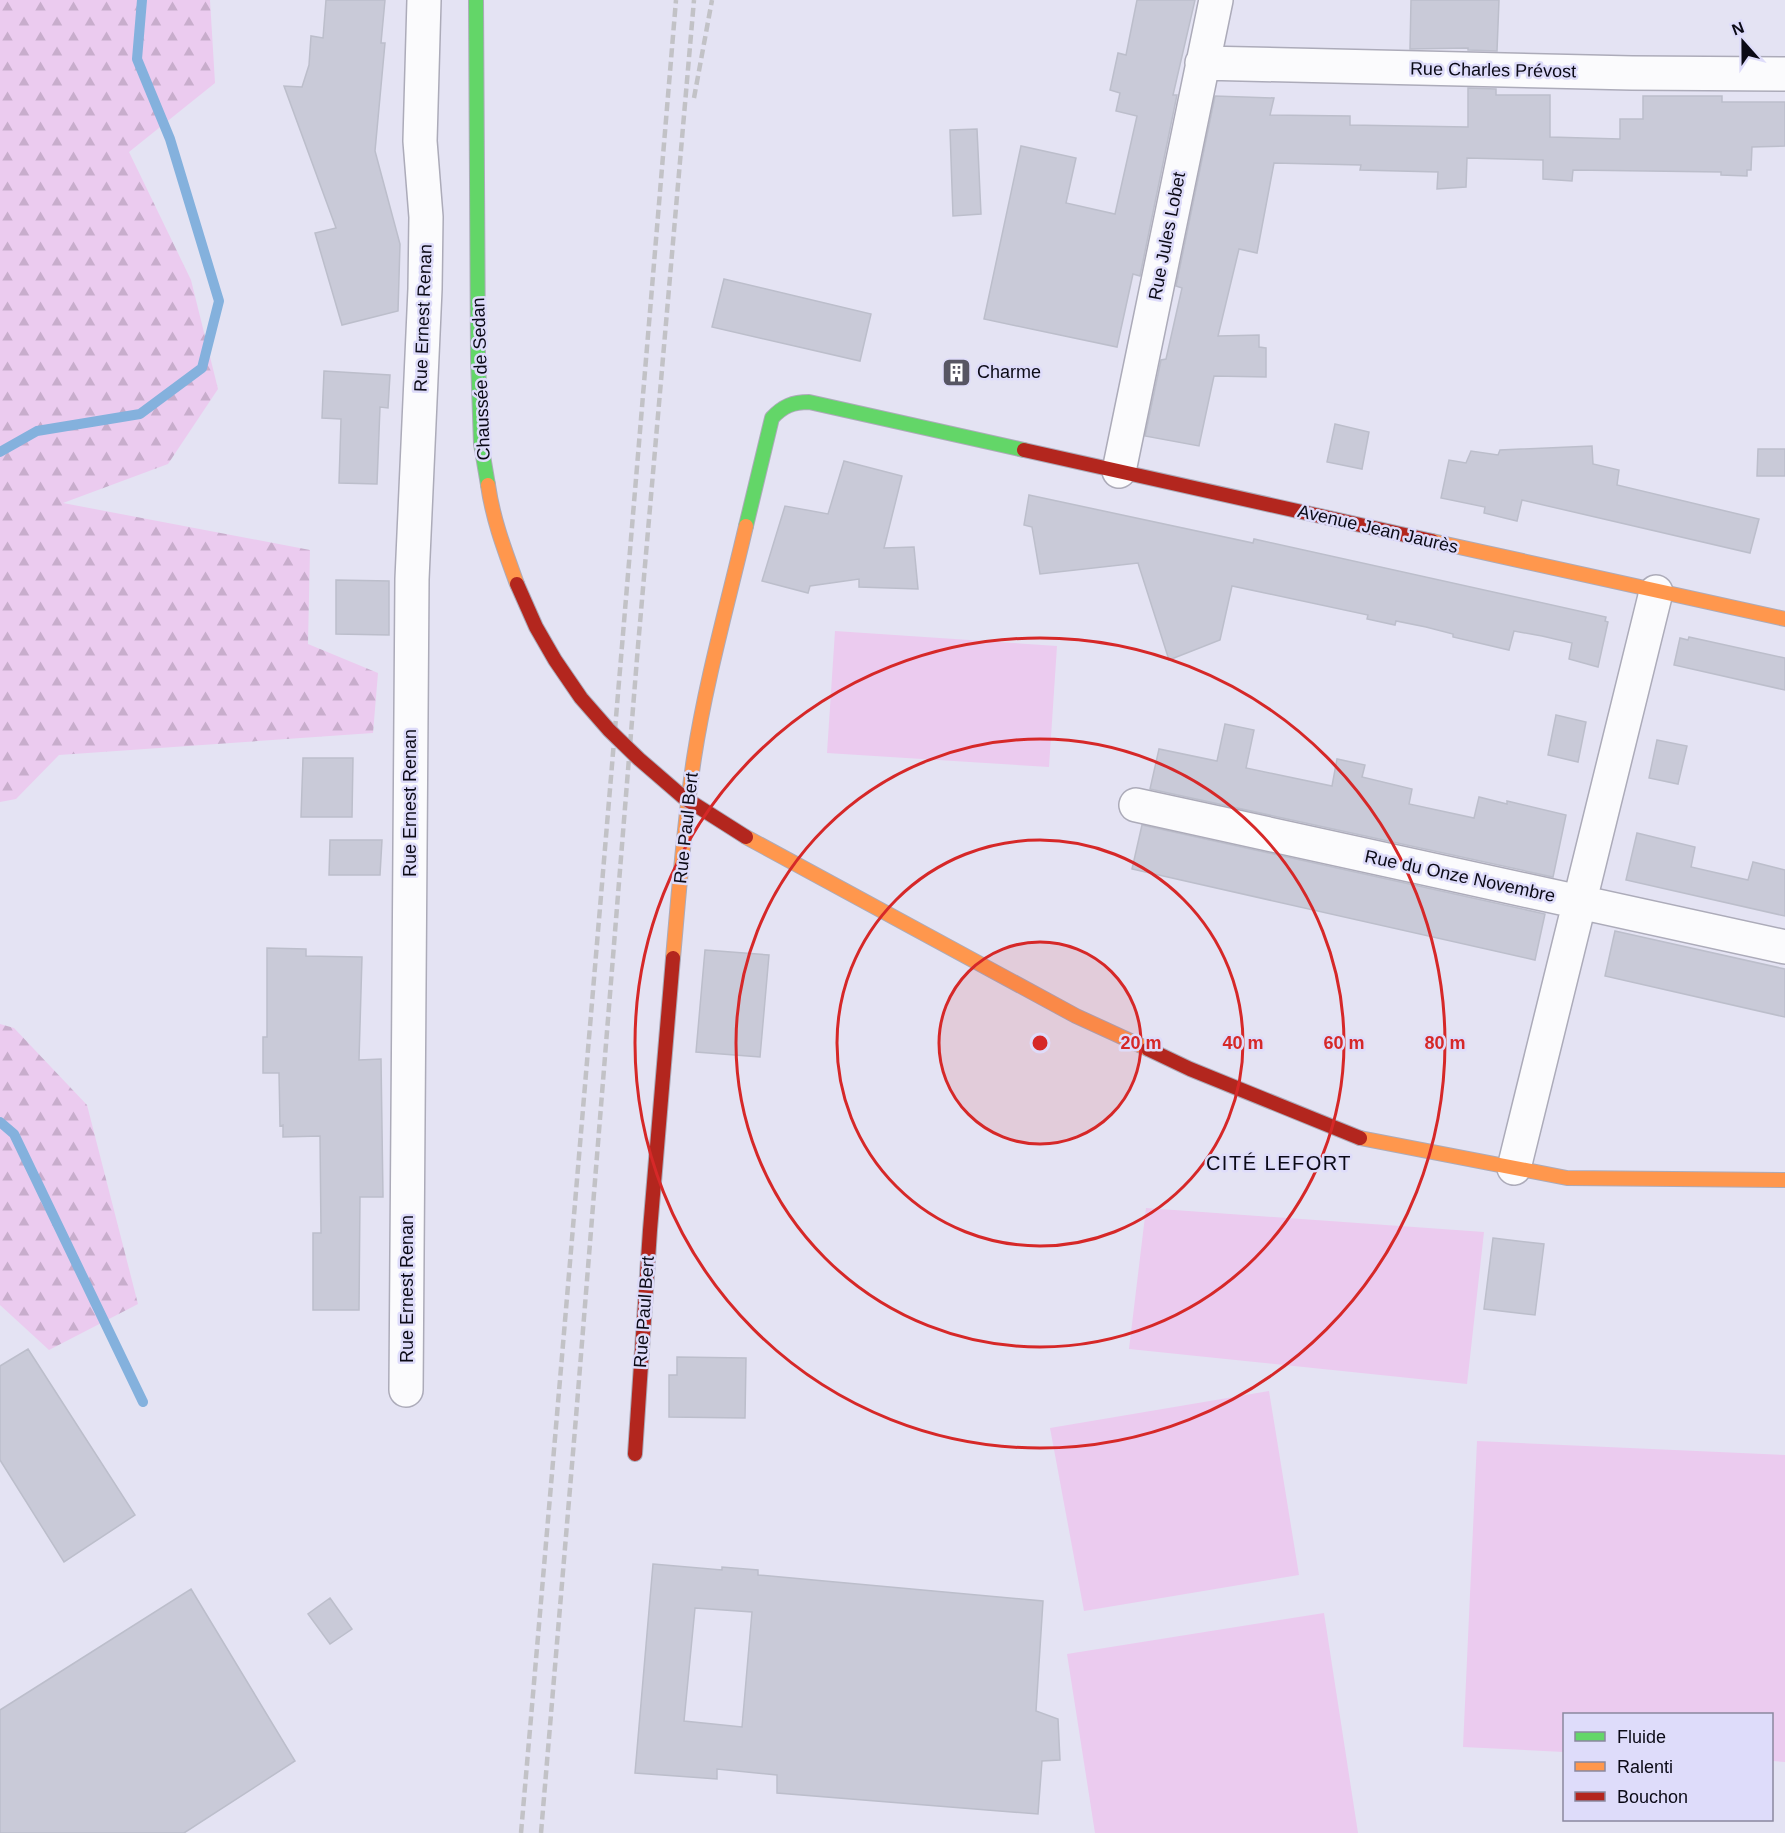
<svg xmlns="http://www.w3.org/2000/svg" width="1785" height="1833" viewBox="0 0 1785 1833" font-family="Helvetica,sans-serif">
<defs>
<pattern id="forest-firs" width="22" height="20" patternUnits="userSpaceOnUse" patternTransform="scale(1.5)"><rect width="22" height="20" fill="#ebcbef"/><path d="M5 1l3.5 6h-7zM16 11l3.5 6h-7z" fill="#c8adcc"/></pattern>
</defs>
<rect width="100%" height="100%" fill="#e4e3f3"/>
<path fill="url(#forest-firs)" d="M 0,0 L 210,0 L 215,83 L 129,152 L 191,280 L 218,389 L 168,464 L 63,503 L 310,550 L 308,644 L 378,673 L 373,733 L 59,755 L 16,799 L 0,802 Z
M 0,1024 L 14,1028 L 87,1105 L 138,1304 L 49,1350 L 0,1305 Z"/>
<path fill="#ebcbef" d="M 835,631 L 1057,646 L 1049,767 L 827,753 Z
M 1146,1208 L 1484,1232 L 1467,1384 L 1129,1349 Z
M 1269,1391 L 1299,1575 L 1084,1611 L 1050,1428 Z
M 1477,1441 L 1785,1455 L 1785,1762 L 1772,1761 L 1772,1714 L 1564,1714 L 1564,1752 L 1463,1747 Z
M 1324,1613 L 1358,1833 L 1095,1833 L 1067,1654 Z"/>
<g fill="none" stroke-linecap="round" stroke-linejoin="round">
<path stroke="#84b1dd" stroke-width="10" d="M 0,452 L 37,431 L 140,414 L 202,368 L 219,301 L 170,139 L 137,59 L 142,0
M 0,1122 L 14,1134 L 143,1402"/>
</g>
<path fill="#c9cad8" stroke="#bcbecb" stroke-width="1.5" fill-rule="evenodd" d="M 326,0 L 385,0 L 381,43 L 385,43 L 375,151 L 400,244 L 398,311 L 342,325 L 315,233 L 336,228 L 284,86 L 302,87 L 309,65 L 311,36 L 323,38 Z
M 1137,0 L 1195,0 L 1173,95 L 1177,95 L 1140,276 L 1133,274 L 1117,347 L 984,319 L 1021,146 L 1076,158 L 1066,203 L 1115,214 L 1137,116 L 1116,111 L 1120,93 L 1110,90 L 1118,53 L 1126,55 Z
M 1411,0 L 1499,0 L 1497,51 L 1468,50 L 1468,48 L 1410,49 Z
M 1468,88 L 1496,89 L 1496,95 L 1550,95 L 1550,137 L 1620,139 L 1620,119 L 1643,119 L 1643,96 L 1722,96 L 1722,102 L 1785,102 L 1785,146 L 1752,147 L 1751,170 L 1747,170 L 1747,176 L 1721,175 L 1721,172 L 1573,170 L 1572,181 L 1543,179 L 1543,160 L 1467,158 L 1466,187 L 1437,189 L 1438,172 L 1360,170 L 1361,165 L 1274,163 L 1257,253 L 1239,249 L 1218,336 L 1259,335 L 1259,347 L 1266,348 L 1266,377 L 1214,376 L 1199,446 L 1145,436 L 1161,360 L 1166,359 L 1182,288 L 1176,286 L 1215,96 L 1274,98 L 1270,115 L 1350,116 L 1350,125 L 1468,127 Z
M 977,129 L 981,214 L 953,216 L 950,130 Z
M 724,279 L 871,314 L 860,361 L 712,327 Z
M 324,371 L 390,375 L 388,408 L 380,407 L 377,484 L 339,483 L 341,419 L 322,418 Z
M 1335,424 L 1369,432 L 1362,469 L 1327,462 Z
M 1592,446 L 1593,464 L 1619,470 L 1617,485 L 1759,519 L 1750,553 L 1522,500 L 1517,521 L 1484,513 L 1485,507 L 1441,498 L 1449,460 L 1466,463 L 1471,451 L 1498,455 L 1500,450 Z
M 1758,449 L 1785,449 L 1785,476 L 1757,476 Z
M 844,461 L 902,476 L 884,548 L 914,547 L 918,589 L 859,587 L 859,579 L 810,586 L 808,593 L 762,581 L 785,506 L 828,514 Z
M 1029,495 L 1253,543 L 1254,539 L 1606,617 L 1605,621 L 1608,622 L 1598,667 L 1569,659 L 1572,643 L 1542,636 L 1514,631 L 1509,650 L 1453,637 L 1453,634 L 1426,627 L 1396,621 L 1395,625 L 1367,619 L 1368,615 L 1232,586 L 1220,640 L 1169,660 L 1138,563 L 1040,574 L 1032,527 L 1024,525 Z
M 336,580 L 389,581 L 389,635 L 336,634 Z
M 1689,637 L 1785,658 L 1785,690 L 1674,665 L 1680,638 L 1688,640 Z
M 1556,715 L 1586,722 L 1578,762 L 1548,755 Z
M 1225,724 L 1254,730 L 1246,768 L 1332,786 L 1337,759 L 1365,765 L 1362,777 L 1412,789 L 1409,804 L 1474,818 L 1479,797 L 1507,804 L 1507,801 L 1566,815 L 1553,877 L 1150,789 L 1159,749 L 1217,761 Z
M 1657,740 L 1687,746 L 1678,784 L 1649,778 Z
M 303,758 L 353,758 L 352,817 L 301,817 Z
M 1142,825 L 1545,914 L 1535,960 L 1132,869 Z
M 1637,833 L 1695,847 L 1691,867 L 1748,880 L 1753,862 L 1785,870 L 1785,916 L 1626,880 Z
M 330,840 L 382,840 L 380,875 L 329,875 Z
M 1615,931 L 1785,969 L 1785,1017 L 1605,976 Z
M 267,948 L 306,949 L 306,956 L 362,957 L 359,1060 L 381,1059 L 383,1197 L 360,1197 L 359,1310 L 313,1310 L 313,1233 L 321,1233 L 320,1136 L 283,1137 L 283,1125 L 280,1126 L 279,1073 L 263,1073 L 263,1037 L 267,1037 Z
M 705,950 L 769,955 L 760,1057 L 696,1052 Z
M 1493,1238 L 1544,1244 L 1535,1315 L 1484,1309 Z
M 28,1349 L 135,1515 L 64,1562 L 0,1460 L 0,1366 Z
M 677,1357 L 746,1358 L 745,1418 L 669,1417 L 669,1375 L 677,1375 Z
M 653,1564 L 722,1570 L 722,1567 L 758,1570 L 758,1575 L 1043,1601 L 1036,1711 L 1058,1719 L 1060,1760 L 1042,1761 L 1038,1814 L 777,1793 L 777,1775 L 717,1769 L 717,1779 L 635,1773 ZM 695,1608 L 752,1612 L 742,1727 L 684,1721 Z
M 191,1589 L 295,1761 L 184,1833 L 0,1833 L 0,1710 Z
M 330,1598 L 352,1629 L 330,1644 L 308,1614 Z"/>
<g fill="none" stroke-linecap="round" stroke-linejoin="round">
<defs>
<path id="street" d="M 1202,63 L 1632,73 L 1785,74
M 1119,471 L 1216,0
M 1136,805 L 1785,947
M 1514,1168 L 1656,592
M 406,1390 L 412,579 L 425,289 L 426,217 L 420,141 L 424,0"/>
<path id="fast" d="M 476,0 L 478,358 L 481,444 L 488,485
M 746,526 L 772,418 C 783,406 793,402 809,402 L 1024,450"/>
<path id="slow" d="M 488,485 C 493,520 505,551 517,584
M 1432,541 L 1785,619
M 746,837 L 1076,1016 L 1148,1049
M 673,958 C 679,891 684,824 694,758 C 706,680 728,603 746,526
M 1360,1138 L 1567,1178 L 1785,1180"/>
<path id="jam" d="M 1024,450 L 1432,541
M 1148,1049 L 1190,1069 L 1360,1138
M 635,1454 L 650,1230 L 673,958"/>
</defs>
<use href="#street" stroke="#acabb9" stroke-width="36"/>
<use href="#fast" stroke="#acabb9" stroke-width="16"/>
<use href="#slow" stroke="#acabb9" stroke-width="16"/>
<use href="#jam" stroke="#acabb9" stroke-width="16"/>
<use href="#street" stroke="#fbfbfd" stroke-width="33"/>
<use href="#fast" stroke="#63d668" stroke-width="14"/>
<use href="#slow" stroke="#ff974d" stroke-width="14"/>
<use href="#jam" stroke="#b3261e" stroke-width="14"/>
<path stroke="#c2c2c6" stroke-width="4.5" stroke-dasharray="9 4.5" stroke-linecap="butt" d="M 694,98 L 712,0
M 521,1833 C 574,1222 625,611 676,0
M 541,1833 L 576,1417 L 638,646 L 694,0"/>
<defs>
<path id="jam-bridge" d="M 517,584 L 536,627 L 555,660 L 581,698 L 609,730 L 639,759 L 683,797 L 746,837"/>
</defs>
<use href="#jam-bridge" stroke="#acabb9" stroke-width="16" stroke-linecap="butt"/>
<use href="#jam-bridge" stroke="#b3261e" stroke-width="14"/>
</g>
<circle cx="1040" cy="1043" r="101" fill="#d62828" fill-opacity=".12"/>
<g fill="none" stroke="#d62828" stroke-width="3">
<circle cx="1040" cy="1043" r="101"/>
<circle cx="1040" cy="1043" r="203"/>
<circle cx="1040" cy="1043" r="304"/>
<circle cx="1040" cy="1043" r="405"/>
</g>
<defs>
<symbol id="building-square" viewBox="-11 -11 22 22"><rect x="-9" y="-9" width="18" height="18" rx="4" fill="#575663" stroke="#dedcfa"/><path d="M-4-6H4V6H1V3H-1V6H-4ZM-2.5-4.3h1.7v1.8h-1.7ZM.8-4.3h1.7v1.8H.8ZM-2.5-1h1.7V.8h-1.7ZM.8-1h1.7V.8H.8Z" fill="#fff"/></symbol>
</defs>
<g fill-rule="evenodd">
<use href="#building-square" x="940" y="356" width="33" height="33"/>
</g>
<g text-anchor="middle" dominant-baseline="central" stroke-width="5" stroke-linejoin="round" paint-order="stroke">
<g font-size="18" fill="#0b0a16" stroke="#dedcfa">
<text transform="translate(1493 70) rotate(1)">Rue Charles Prévost</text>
<text transform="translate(1167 236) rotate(-79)">Rue Jules Lobet</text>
<text transform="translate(423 318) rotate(-88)">Rue Ernest Renan</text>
<text transform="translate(481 379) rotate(-92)">Chaussée de Sedan</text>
<text transform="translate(1378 529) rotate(13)">Avenue Jean Jaurès</text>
<text transform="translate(410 803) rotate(-90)">Rue Ernest Renan</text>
<text transform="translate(686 828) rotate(-84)">Rue Paul Bert</text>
<text transform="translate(1460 876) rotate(12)">Rue du Onze Novembre</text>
<text transform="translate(407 1289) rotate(-90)">Rue Ernest Renan</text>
<text transform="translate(644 1312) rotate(-86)">Rue Paul Bert</text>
</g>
<g font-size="18" fill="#0b0a16" stroke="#dedcfa" text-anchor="start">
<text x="977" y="372">Charme</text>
</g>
<g font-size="20" letter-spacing="1.5" fill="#0b0a16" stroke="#dedcfa">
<text x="1279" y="1163">CITÉ LEFORT</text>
</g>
</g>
<circle cx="1040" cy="1043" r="9" fill="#d62828" stroke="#dedcfa" stroke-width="3"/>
<g font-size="18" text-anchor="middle" font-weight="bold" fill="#d62828" stroke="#dedcfa" stroke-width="5" stroke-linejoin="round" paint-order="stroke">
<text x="1141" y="1049">20 m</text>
<text x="1243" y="1049">40 m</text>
<text x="1344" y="1049">60 m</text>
<text x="1445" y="1049">80 m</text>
</g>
<rect x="1563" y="1713" width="210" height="108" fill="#dedcfa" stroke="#8a889f" stroke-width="1.5"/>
<rect x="1575" y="1732" width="30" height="9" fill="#63d668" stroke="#8a889f" stroke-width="1.5"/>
<text x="1617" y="1743" font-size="18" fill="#0b0a16">Fluide</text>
<rect x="1575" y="1762" width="30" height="9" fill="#ff974d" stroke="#8a889f" stroke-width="1.5"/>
<text x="1617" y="1773" font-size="18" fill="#0b0a16">Ralenti</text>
<rect x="1575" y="1792" width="30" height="9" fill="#b3261e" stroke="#8a889f" stroke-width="1.5"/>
<text x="1617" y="1803" font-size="18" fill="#0b0a16">Bouchon</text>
<g transform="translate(1743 42) rotate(339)" stroke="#dedcfa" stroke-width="4.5" paint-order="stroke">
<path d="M0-4.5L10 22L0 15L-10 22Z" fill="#0b0a16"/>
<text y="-9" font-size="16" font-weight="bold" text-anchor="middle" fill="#0b0a16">N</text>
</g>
</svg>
